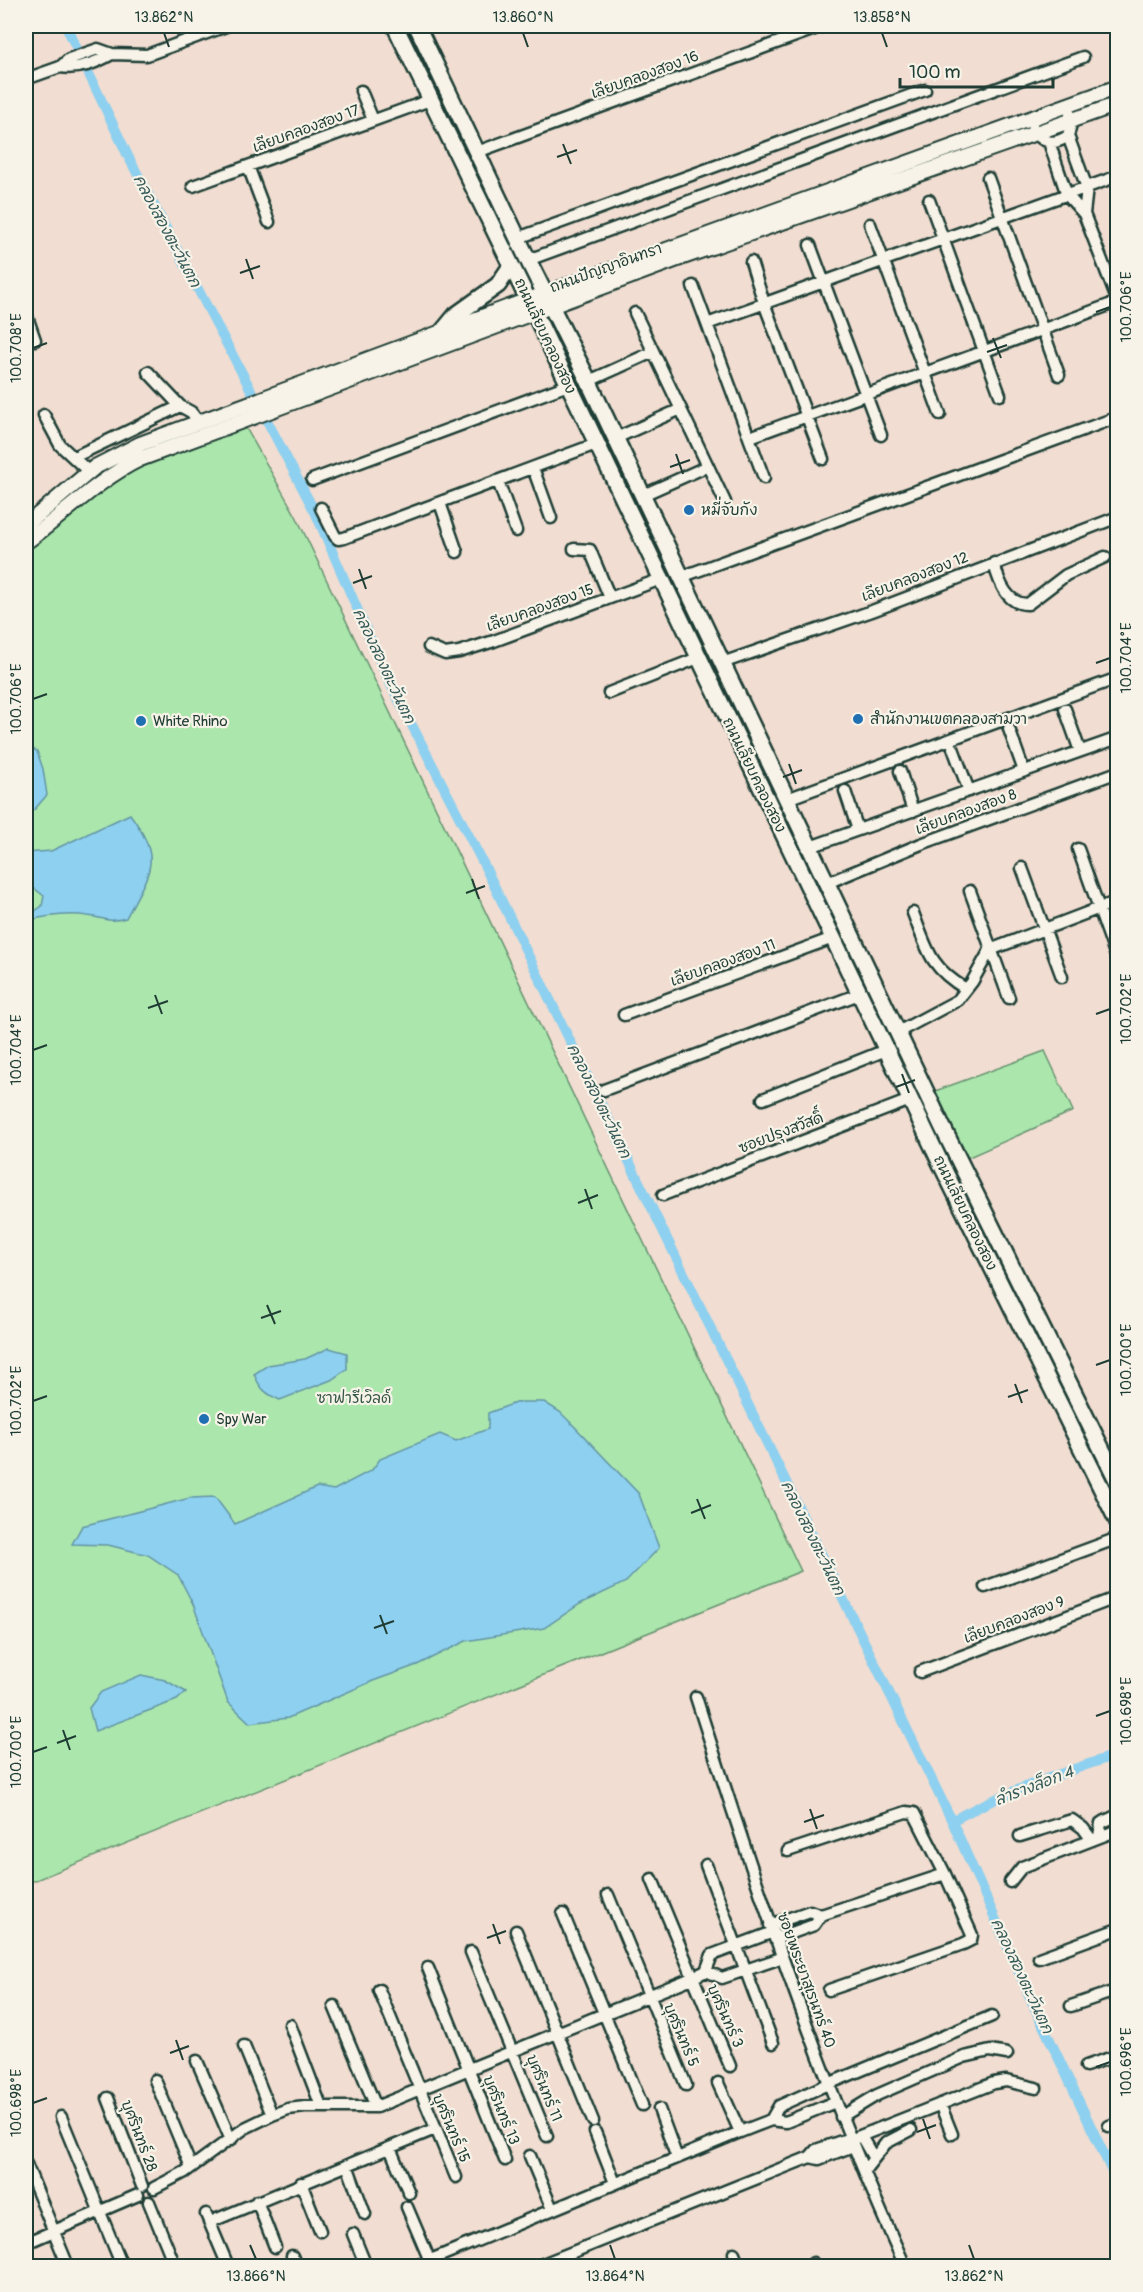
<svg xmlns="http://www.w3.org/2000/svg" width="1143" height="2292" viewBox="0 0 1143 2292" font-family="Pangolin,'Playpen Sans Thai',sans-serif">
<rect width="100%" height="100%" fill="#f1ddd1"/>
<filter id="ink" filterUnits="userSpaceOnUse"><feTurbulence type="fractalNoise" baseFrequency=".0167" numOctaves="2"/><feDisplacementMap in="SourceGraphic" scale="12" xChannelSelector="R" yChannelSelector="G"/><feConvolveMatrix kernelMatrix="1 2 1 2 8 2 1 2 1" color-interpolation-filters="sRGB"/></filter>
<g filter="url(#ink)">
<path fill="#abe6ac" stroke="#659270" stroke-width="1.5" d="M 246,428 L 296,516 L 801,1571 L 26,1884 L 26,551 L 116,479 L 138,464 Z
M 1045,1051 L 1073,1111 L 960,1161 L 927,1094 Z"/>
<path fill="#8ed0ef" stroke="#6295a4" stroke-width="1.5" d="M 26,746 L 37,751 L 43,769 L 47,795 L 34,810 L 26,812 Z
M 130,814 C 164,860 150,871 126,918 C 106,923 106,918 88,916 C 67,913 46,916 26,921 L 26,915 L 28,916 L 42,906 L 44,896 L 35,889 L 26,887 L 26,853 L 51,851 Z
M 329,1348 L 347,1353 L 347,1369 L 331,1380 L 280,1400 C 266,1394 260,1389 254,1374 L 268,1365 L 305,1359 Z
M 518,1402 L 544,1402 L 560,1412 L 576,1428 L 639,1494 L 659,1548 L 626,1582 L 580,1604 L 544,1628 L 466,1641 L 417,1665 L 373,1681 L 288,1718 L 250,1723 L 228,1702 L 193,1604 L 178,1575 L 148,1555 L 108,1545 L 72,1544 L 82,1526 L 190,1498 L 215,1497 L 235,1524 L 317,1487 L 334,1490 L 372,1470 L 380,1459 L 440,1434 L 456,1441 L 488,1429 L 488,1413 Z
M 141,1675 L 165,1680 L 186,1692 L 177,1700 L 95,1731 L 89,1708 L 101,1692 Z"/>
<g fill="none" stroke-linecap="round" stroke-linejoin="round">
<path stroke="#8ed0ef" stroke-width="10" d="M 66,26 L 128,156 L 316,514 L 385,673 L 484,865 L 952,1821 L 1033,2004 L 1118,2184
M 952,1821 C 1000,1793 1064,1773 1118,1754"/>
<defs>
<path id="minor" d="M 60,67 C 79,70 96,63 112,54
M 26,79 L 60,67 L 69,59 L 98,49 L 112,54 L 147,55 L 226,26
M 361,91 L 373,120
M 1030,119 C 1035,139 1049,149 1068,136 L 1072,120 L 1070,114
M 1068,136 L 1087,188 L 1084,214
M 477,152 L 823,26
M 248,166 L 269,222
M 988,178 L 1059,375
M 193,186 L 430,100
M 929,200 L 1000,395
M 870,224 L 940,414
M 518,238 L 925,90
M 810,245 L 881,435
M 528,260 L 1083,57
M 751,262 L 764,303 L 823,459
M 693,286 L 764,478
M 635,313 L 725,502
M 26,314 L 35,340
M 707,324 L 1118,176
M 148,372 L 180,406 L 191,412 L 199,422
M 589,381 L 653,352
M 44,415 L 60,445 L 89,472
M 750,437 C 872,392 995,348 1117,302 L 1118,302 L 1084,214 L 1067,195 L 1049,142
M 616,438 L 681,409
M 74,457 L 180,406
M 533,468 L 551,518
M 312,480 L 568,385
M 498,481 L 516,531
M 643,495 L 708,466
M 440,503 L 457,552
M 321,508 L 335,536 L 338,539 L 344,538 L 596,444
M 574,549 L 590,550 L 610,598
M 994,563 C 998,580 1006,605 1028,604 L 1066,575 L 1105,557
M 681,577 L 1118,417
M 429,647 L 445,654 L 459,652 L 494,641 L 661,579
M 722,663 L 872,611 L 1118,517
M 609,693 L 698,658
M 1065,709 L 1080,751
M 1009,729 L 1024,771
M 953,748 L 969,791
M 900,771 L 913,811
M 845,791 L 858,830
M 787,799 L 1118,678
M 810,847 L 1118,738
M 1078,849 L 1116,956
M 1022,868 L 1062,977
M 827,883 L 921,844 L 1118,772
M 970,891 L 1009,998
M 913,913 C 927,949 930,968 966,989
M 624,1015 L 833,938
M 898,1032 L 958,1000 L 972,982 L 990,950 L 1118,901
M 604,1090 L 859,994
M 763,1099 L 886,1050
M 663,1195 L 910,1100
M 985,1587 L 1118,1538
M 920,1672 L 1118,1597
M 696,1697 C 758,1892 821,2080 905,2266
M 1020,1836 L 1072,1820 L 1083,1828 L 1092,1840
M 1099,1837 L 1101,1823 L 1118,1815
M 788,1851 L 906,1812 L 914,1813 L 945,1874 L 972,1935 L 971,1940 L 963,1944 L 829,1990
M 706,1865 L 773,2043
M 652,1879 L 730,2066
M 1010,1882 L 1022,1867 L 1118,1830
M 608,1895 L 686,2085
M 563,1914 L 642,2105
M 770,1925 L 810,1911 L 821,1915 L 945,1874
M 516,1931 L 593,2121
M 775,1939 L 814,1925 L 821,1915
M 471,1952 L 547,2136
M 1039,1958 L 1118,1929
M 428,1968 L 505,2160
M 706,1971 L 722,1978 L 781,1958
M 379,1990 L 456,2177
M 334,2006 L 376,2107
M 1071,2006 L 1118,1990
M 290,2025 L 321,2106
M 244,2046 L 272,2115
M 197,2061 L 231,2140
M 1086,2066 L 1118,2055
M 155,2080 L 191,2167
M 718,2083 L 740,2132
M 108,2098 L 142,2186
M 940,2104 L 952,2134
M 659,2109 L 677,2158
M 61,2117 L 122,2266
M 841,2117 L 877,2095 L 964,2057 L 990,2051 L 1007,2054
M 771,2120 L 779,2106 L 828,2084 L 992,2016
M 1109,2126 L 1118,2123
M 595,2132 L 615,2183
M 861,2136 L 873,2157
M 850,2140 L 994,2083 L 1006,2081 L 1036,2088
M 390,2148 L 409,2193
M 530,2156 L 552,2209
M 810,2157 L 819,2159 L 853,2146
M 26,2164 L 68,2266
M 347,2165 L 365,2214
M 864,2171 L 886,2143 L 911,2130
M 301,2183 L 320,2231
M 154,2188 L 185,2172 L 245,2128 L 272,2115 L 288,2109 L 305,2107 L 376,2107 L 692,1978 L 706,1971 L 712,1955 L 773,1932
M 257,2201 L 275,2247
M 149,2202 L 175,2266
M 407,2207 L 430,2261
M 206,2214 L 228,2266
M 210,2222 L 435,2129
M 353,2234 L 366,2266
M 26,2243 L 138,2195
M 734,2253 L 739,2266
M 292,2256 L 296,2266
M 813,2263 L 814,2266
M 416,2266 L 740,2132 L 771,2120 L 786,2122 L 835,2102
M 538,2266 L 810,2157 L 816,2150 L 850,2138"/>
<path id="tertiary" d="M 26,525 L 95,467 L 140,444 L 528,300 L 1118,87
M 26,542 C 64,515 97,480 140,459 L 683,257 L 1118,104"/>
<path id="secondary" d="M 395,26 L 534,312 L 942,1166 L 1118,1522
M 417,26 L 528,260 L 586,376 L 943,1128 L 1118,1482
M 442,332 L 456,315 L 498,285 L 511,266"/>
</defs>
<use href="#minor" stroke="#1f3d34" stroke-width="15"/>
<use href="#tertiary" stroke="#1f3d34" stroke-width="18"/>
<use href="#secondary" stroke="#1f3d34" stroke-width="20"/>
<use href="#minor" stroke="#f7f3e8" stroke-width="10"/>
<use href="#tertiary" stroke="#f7f3e8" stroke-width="14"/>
<use href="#secondary" stroke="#f7f3e8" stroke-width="15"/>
</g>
</g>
<path fill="none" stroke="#1f3d34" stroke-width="2" d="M 164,33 L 169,47M 523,33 L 528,47M 882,33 L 887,47M 563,144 L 571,164M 557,157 L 577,150M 246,259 L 253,279M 240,273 L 260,266M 1096,312 L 1110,307M 993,338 L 1001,358M 33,348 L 47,343M 987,352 L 1007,345M 676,454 L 683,474M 670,467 L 690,460M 359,569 L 366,589M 353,583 L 372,576M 1096,663 L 1110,658M 33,699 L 47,694M 789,764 L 796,784M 783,777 L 802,770M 472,879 L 479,899M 466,893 L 485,886M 155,995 L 162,1014M 148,1008 L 168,1001M 1096,1014 L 1110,1009M 33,1050 L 47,1045M 902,1074 L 909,1093M 896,1087 L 915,1080M 585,1189 L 592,1209M 578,1203 L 598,1195M 267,1305 L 275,1324M 261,1318 L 281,1311M 1096,1365 L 1110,1360M 1015,1384 L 1022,1403M 1008,1397 L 1028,1390M 33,1401 L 47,1396M 697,1499 L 705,1519M 691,1513 L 711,1505M 380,1615 L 387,1634M 374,1628 L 394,1621M 1096,1716 L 1110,1711M 63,1730 L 70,1750M 57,1743 L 76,1736M 33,1752 L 47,1747M 810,1809 L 817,1829M 804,1822 L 824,1815M 493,1924 L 500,1944M 487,1938 L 506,1931M 176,2040 L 183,2060M 170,2053 L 189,2046M 1096,2067 L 1110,2062M 33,2103 L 47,2098M 923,2119 L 930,2139M 917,2132 L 936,2125M 250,2245 L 256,2259M 610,2245 L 615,2259M 969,2245 L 974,2259"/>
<g fill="#1f6fb2" stroke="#f7f3e8" stroke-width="2">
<circle cx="689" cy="510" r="6"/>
<circle cx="858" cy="719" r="6"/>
<circle cx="141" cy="721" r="6"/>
<circle cx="204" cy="1419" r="6"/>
</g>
<g text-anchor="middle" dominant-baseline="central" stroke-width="4.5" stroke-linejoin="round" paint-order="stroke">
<g font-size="15" fill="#1f3d34" stroke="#f7f3e8">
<text transform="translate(645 75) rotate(-20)">เลียบคลองสอง 16</text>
<text transform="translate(306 129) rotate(-20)">เลียบคลองสอง 17</text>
<text transform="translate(606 268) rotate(-20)">ถนนปัญญาอินทรา</text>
<text transform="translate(545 336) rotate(65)">ถนนเลียบคลองสอง</text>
<text transform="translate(915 577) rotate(-21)">เลียบคลองสอง 12</text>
<text transform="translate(540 608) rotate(-20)">เลียบคลองสอง 15</text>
<text transform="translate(754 775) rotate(64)">ถนนเลียบคลองสอง</text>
<text transform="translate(966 812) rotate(-20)">เลียบคลองสอง 8</text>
<text transform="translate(723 963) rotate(-20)">เลียบคลองสอง 11</text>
<text transform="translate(781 1133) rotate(-21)">ซอยปรุงสวัสดิ์</text>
<text transform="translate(965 1213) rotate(64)">ถนนเลียบคลองสอง</text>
<text transform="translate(1014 1620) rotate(-21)">เลียบคลองสอง 9</text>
<text transform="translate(806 1980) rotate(70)">ซอยพระยาสุเรนทร์ 40</text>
<text transform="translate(725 2016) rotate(66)">บุศรินทร์ 3</text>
<text transform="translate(681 2035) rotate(67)">บุศรินทร์ 5</text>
<text transform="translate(544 2088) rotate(68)">บุศรินทร์ 11</text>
<text transform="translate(501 2110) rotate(68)">บุศรินทร์ 13</text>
<text transform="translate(451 2128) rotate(67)">บุศรินทร์ 15</text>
<text transform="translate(139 2136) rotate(69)">บุศรินทร์ 28</text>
</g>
<g font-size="15" fill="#1f3d34" stroke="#f7f3e8" text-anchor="start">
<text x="701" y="510">หมี่จับกัง</text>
<text x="870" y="719">สำนักงานเขตคลองสามวา</text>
<text x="153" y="721">White Rhino</text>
<text x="216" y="1419">Spy War</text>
</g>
<g font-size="15" fill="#345646" stroke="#f7f3e8">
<text x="354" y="1398">ซาฟารีเวิลด์</text>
</g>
<g font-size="16" font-style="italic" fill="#355a59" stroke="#f7f3e8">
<text transform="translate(167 231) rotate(62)">คลองสองตะวันตก</text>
<text transform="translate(384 666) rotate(65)">คลองสองตะวันตก</text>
<text transform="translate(599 1101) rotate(64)">คลองสองตะวันตก</text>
<text transform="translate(813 1538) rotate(64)">คลองสองตะวันตก</text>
<text transform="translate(1034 1786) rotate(-21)">ลำรางล็อก 4</text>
<text transform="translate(1022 1976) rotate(65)">คลองสองตะวันตก</text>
</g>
</g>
<rect width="1143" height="2292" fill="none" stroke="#f7f3e8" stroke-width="66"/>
<path d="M900 78v9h153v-9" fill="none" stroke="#1f3d34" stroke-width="3"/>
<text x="909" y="78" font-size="18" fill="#1f3d34" stroke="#f7f3e8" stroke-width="4.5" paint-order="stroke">100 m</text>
<rect x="33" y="33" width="1077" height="2226" fill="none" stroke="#1f3d34" stroke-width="2"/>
<g font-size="15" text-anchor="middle" fill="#1f3d34">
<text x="164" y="22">13.862°N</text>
<text x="523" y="22">13.860°N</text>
<text x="882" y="22">13.858°N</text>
<text transform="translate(1126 307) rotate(-90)" y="5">100.706°E</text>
<text transform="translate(16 348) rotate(-90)" y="5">100.708°E</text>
<text transform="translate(1126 658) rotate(-90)" y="5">100.704°E</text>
<text transform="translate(16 699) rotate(-90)" y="5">100.706°E</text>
<text transform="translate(1126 1009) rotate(-90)" y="5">100.702°E</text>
<text transform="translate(16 1050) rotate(-90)" y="5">100.704°E</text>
<text transform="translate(1126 1360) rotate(-90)" y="5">100.700°E</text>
<text transform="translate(16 1401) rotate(-90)" y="5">100.702°E</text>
<text transform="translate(1126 1711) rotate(-90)" y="5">100.698°E</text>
<text transform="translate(16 1752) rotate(-90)" y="5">100.700°E</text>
<text transform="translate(1126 2062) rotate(-90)" y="5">100.696°E</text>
<text transform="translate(16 2103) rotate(-90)" y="5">100.698°E</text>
<text x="256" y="2281">13.866°N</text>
<text x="615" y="2281">13.864°N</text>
<text x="974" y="2281">13.862°N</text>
</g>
</svg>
